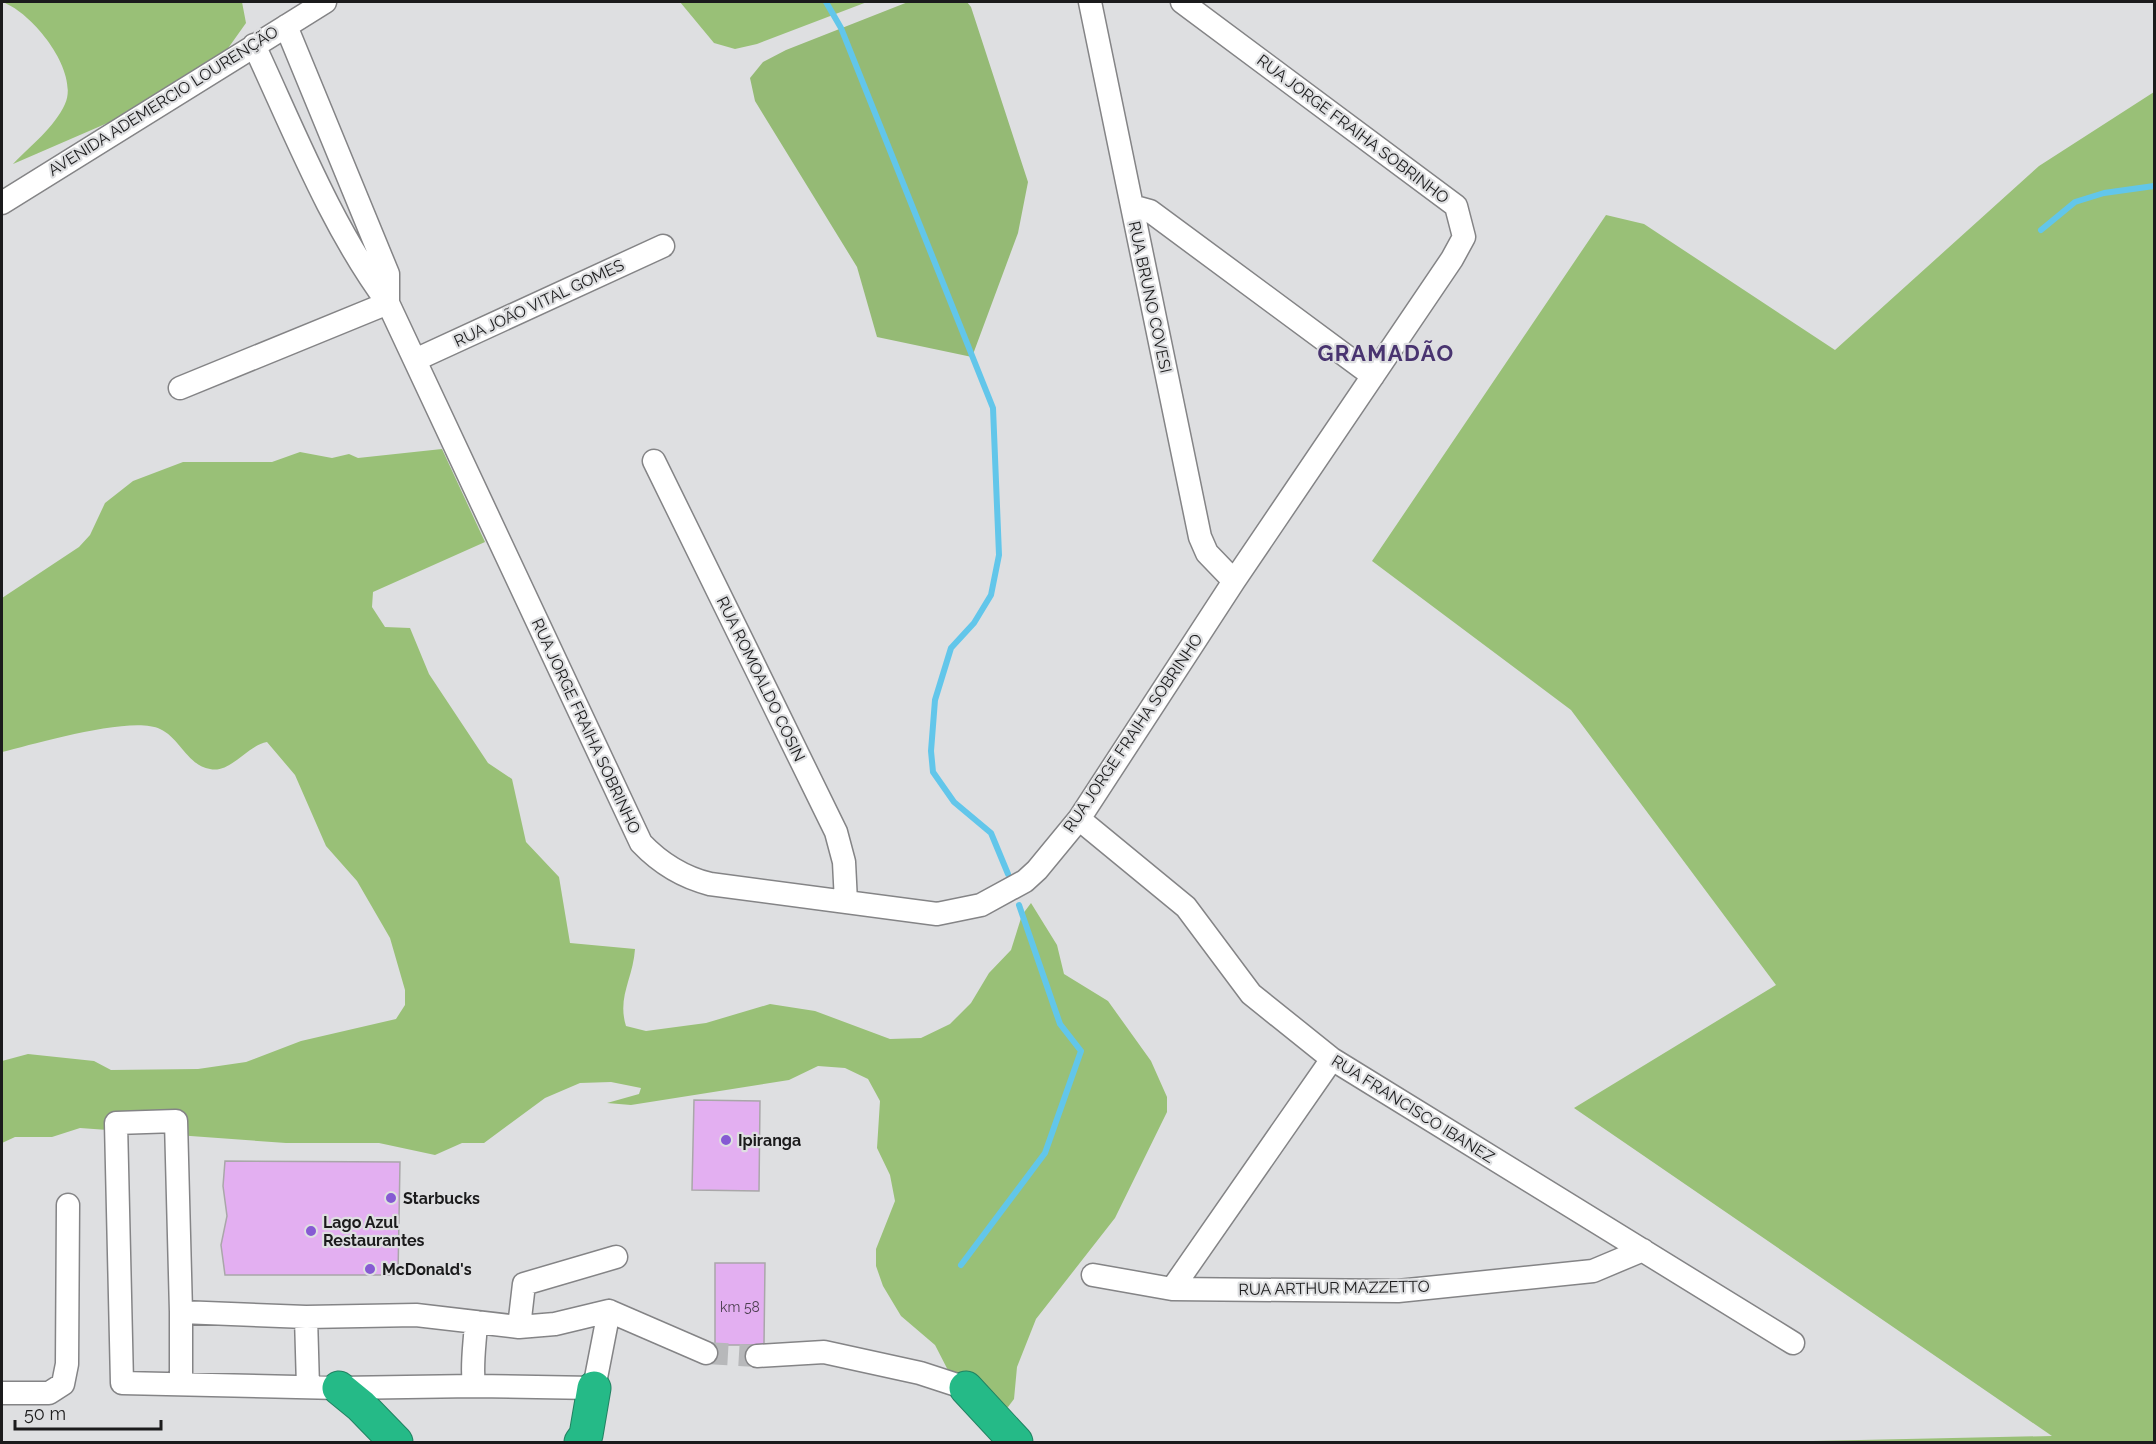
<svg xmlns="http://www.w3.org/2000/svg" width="2156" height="1444" viewBox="0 0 2156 1444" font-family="Raleway,sans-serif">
<rect width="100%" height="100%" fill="#dedfe1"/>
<path fill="#95ba75" d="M 908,2 L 967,2 L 971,7 L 1028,182 L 1018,233 L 972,357 L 877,337 L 857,267 L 755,101 L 750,78 L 763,62 L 786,50 Z"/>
<path fill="#99c077" d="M 2,2 L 242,2 L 246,23 L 219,61 L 186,89 L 13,164 C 31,145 54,128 65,104 C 80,71 31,11 2,2 Z
M 680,2 L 867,2 L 757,44 L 735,49 L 714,43 Z
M 2154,92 L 2154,1442 L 1760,1442 L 2052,1436 L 1574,1108 L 1776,985 L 1571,710 L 1372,561 L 1606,215 L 1644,224 L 1835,350 L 2039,166 Z
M 442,449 L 485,542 L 373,592 L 372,607 L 385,627 L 410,628 L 429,674 L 488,763 L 512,779 L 526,842 L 559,877 L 570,943 L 635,949 C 633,979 617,997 626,1026 L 646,1031 L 706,1023 L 770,1004 L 815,1011 L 890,1039 L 921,1038 L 950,1024 L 971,1003 L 989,973 L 1011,950 L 1022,915 L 1031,903 L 1057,945 L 1064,974 L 1108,1001 L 1151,1061 L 1167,1097 L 1167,1112 L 1115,1218 L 1036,1319 L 1017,1367 L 1014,1399 L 1008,1407 L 997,1405 L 952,1378 L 935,1345 L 901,1316 L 883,1286 L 876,1266 L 876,1249 L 895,1201 L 890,1175 L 877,1148 L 880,1101 L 868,1079 L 845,1068 L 818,1066 L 789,1080 L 631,1105 L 607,1103 L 639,1094 L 641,1088 L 611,1082 L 580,1083 L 545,1098 L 484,1143 L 462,1143 L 435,1155 L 379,1143 L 286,1143 L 80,1128 L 52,1137 L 15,1137 L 2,1143 L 2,1061 L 28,1054 L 94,1061 L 111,1070 L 198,1069 L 246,1062 L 301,1041 L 396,1019 L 405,1005 L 405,990 L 390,938 L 357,881 L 326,846 L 295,775 L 267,742 C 248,745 230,774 210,769 C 187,765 180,738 160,729 C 132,715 35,744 2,752 L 2,598 L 79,547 L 90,535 L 105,503 L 133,481 L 183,462 L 272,462 L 300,452 L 332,458 L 349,454 L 358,458 Z"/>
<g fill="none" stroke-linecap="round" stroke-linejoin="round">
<path stroke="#62c6ea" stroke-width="6" d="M 826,2 L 841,28 L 993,408 L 999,555 L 991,595 L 974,623 L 951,648 L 935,700 L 931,751 L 933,772 L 954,802 L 991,833 L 1008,874
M 2041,230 L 2075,202 L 2104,193 L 2154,186
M 961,1265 L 1045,1153 L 1081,1051 L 1060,1024 L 1019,905"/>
</g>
<path fill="#e3aff1" stroke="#a9a7a9" stroke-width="1.5" d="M 694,1100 L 760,1101 L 759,1191 L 692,1190 Z
M 225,1161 L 400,1162 L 398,1275 L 225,1275 L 221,1245 L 227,1216 L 223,1186 Z
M 715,1263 L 765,1263 L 764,1345 L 715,1345 Z"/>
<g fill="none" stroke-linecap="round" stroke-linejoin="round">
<path stroke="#b7b8ba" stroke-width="22" stroke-dasharray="22 11" stroke-linecap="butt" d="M 706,1353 L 757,1356"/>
<defs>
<path id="minor" d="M 1090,2 L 1200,537 L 1207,553 L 1234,581
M 286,26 L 388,274 L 388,303
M 254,45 C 294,131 332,228 388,303 L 641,843 C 661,864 682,877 710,884 L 937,914 L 981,905 L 1025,881 L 1037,870 L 1079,819 L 1234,581 L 1452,259 L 1464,237 L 1456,206 L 1182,2
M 2,203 L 325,2
M 1132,206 L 1150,211 L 1373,376
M 415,360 L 663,246
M 180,388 L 388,303
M 654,461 L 836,832 L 844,862 L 846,902
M 1079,819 L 1186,907 L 1251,994 L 1332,1059 L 1793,1343
M 1093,1275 L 1172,1289 L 1398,1291 L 1593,1271 L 1643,1250
M 1172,1289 L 1332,1059
M 181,1312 L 181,1384
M 306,1317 L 308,1387
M 476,1322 C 475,1344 471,1365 474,1386 L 339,1388 L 122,1383 L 116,1123 L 176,1121 L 181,1312 L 306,1317 L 416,1315 L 519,1327 L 524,1284 L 616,1257
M 519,1327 L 555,1324 L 609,1311 L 706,1353
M 757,1356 L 824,1352 L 920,1373 L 966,1388
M 474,1386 L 594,1388 L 609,1311
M 2,1393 L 49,1393 L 63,1384 L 67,1364 L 68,1205"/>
<path id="highway" d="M 339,1388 L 361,1406 L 396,1442
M 966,1388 L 1016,1442
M 581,1442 L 586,1435 L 594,1388"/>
</defs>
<use href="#minor" stroke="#848486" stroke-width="25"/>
<use href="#highway" stroke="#228262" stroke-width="35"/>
<use href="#minor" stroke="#fff" stroke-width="22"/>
<use href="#highway" stroke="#25ba87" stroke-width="33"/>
</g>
<g fill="#865ad3" stroke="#dedfe1" stroke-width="2">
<circle cx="726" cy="1140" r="6"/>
<circle cx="391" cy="1198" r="6"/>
<circle cx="311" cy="1231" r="6"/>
<circle cx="370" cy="1269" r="6"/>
</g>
<g text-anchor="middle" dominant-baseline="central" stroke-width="4.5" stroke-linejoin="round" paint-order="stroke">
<g font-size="14" fill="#4d4051">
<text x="740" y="1307">km 58</text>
</g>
<g font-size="16" fill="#1b1b1c" stroke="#dedfe1">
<text transform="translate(163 101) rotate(-32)">AVENIDA ADEMERCIO LOURENÇÃO</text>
<text transform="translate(1353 129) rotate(37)">RUA JORGE FRAIHA SOBRINHO</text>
<text transform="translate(1150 297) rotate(78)">RUA BRUNO COVESI</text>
<text transform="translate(539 303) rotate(-25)">RUA JOÃO VITAL GOMES</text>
<text transform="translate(761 679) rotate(64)">RUA ROMOALDO COSIN</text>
<text transform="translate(586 726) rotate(65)">RUA JORGE FRAIHA SOBRINHO</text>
<text transform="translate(1133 733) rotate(-56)">RUA JORGE FRAIHA SOBRINHO</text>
<text transform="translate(1413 1109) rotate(32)">RUA FRANCISCO IBANEZ</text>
<text transform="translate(1334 1288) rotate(-1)">RUA ARTHUR MAZZETTO</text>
</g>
<g font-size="16" font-weight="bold" fill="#1b1b1c" stroke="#dedfe1" text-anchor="start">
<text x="738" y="1140">Ipiranga</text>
<text x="403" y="1198">Starbucks</text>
<text x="323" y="1222">Lago Azul<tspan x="323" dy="18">Restaurantes</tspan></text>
<text x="382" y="1269">McDonald's</text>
</g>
<g font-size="22" font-weight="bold" letter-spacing="1.5" fill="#493470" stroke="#dedfe1">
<text x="1386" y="353">GRAMADÃO</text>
</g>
</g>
<rect width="2156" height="1444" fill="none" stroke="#1b1b1c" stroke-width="6"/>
<path d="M15 1420v9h146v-9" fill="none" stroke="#1b1b1c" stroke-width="3"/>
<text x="24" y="1420" font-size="18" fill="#1b1b1c" stroke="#dedfe1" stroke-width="4.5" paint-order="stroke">50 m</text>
</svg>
